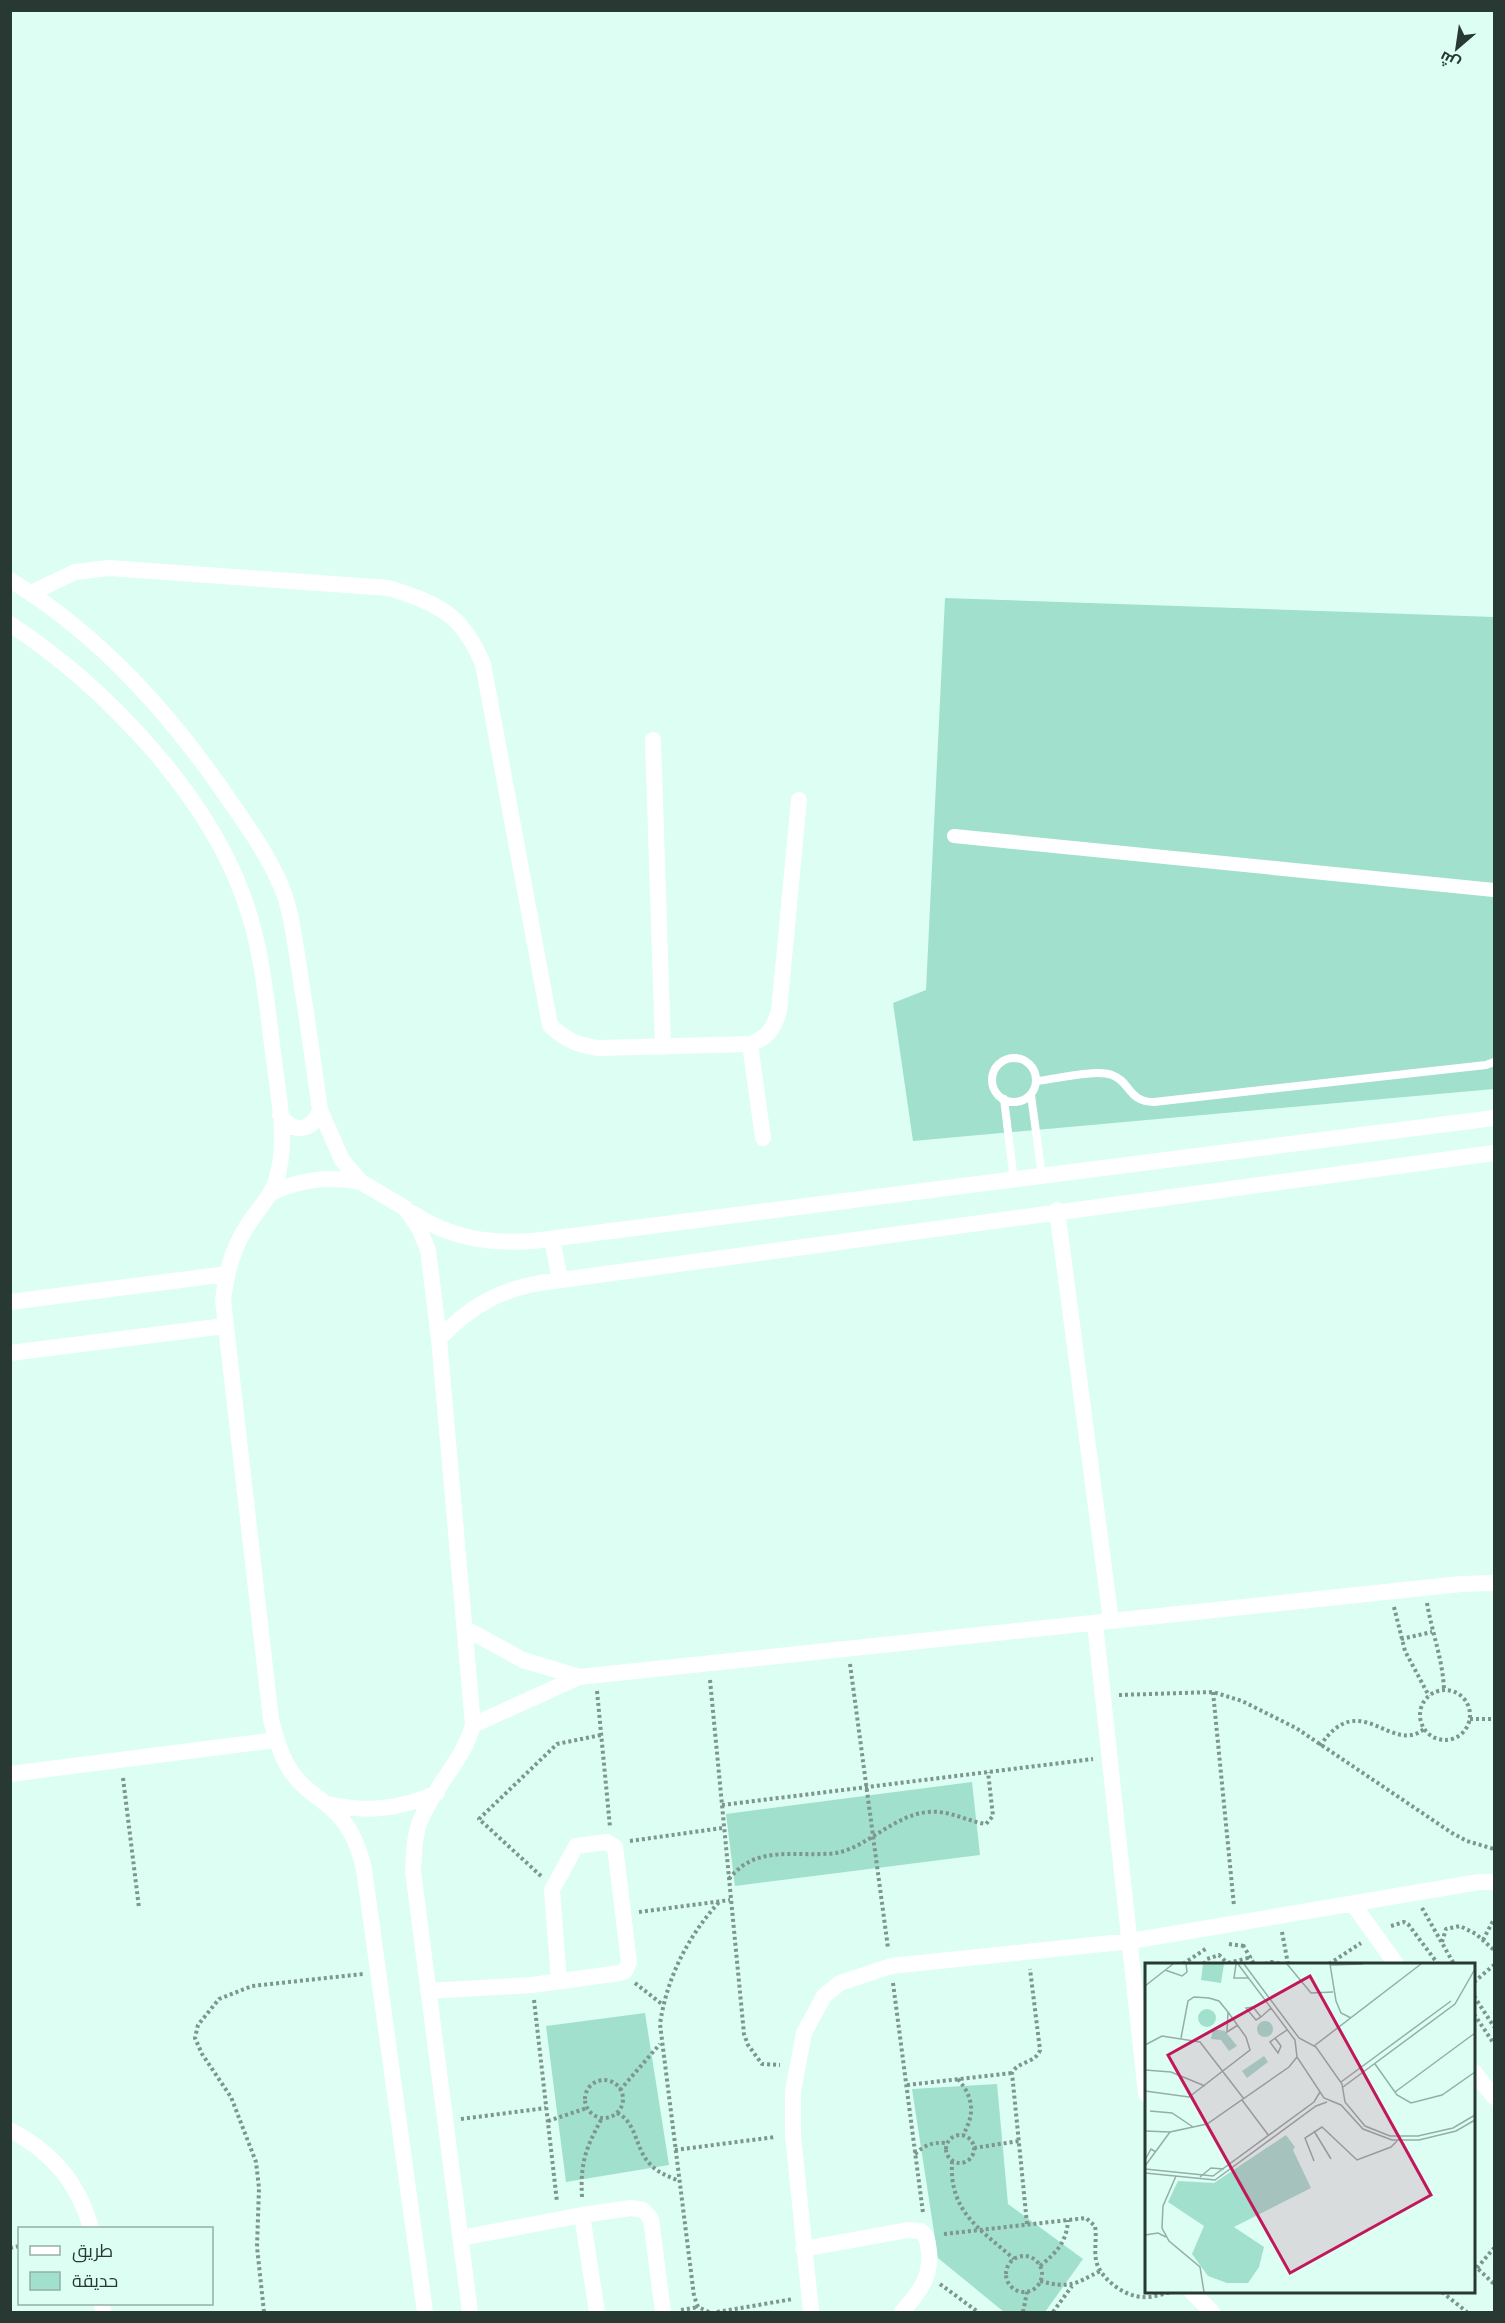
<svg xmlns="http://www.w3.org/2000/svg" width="1505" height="2323" viewBox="0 0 1505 2323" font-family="'Open Sans',Cairo,sans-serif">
<rect width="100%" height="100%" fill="#dcfef3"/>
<path fill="#a1e0cd" d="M 945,598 L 1494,617 L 1494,1089 L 913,1141 L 893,1003 L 926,990 Z
M 972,1782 L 980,1855 L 735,1886 L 726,1814 Z
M 645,2013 L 669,2165 L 566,2182 L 546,2026 Z
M 997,2084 L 1008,2204 L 1083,2259 L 1045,2312 L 1004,2312 L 938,2258 L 912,2089 Z"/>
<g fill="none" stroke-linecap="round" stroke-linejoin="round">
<path stroke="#7d968e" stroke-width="4" stroke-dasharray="3 3" stroke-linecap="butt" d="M 1427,1603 C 1432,1633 1443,1660 1444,1690
M 1394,1607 L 1405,1651 L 1429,1696
M 1401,1639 L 1432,1632
M 850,1664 L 888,1948
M 710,1680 L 744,2034 L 748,2045 L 762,2064 L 780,2065
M1420 1715a25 25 0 1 1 50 0a25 25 0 1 1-50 0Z
M 597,1691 L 610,1827
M 1213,1692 L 1234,1906
M 1119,1695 L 1213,1692 L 1242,1701 L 1296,1728 L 1452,1833 L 1467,1841 L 1494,1849
M 1470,1719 L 1494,1719
M 1320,1746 C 1360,1686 1391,1756 1424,1729
M 123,1778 L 139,1908
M 722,1805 L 1093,1759
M 630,1841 L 722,1828
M 541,1876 L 479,1819 L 557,1744 L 601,1735
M 729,1879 C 757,1843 797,1858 836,1853 C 866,1848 894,1815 928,1812 C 950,1810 966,1821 986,1824 L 993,1816 L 988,1772
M 1422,1908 L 1454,1964
M 639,1912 L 730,1900
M 1391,1926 L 1404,1922 L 1408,1924 L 1438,1964
M 1282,1932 L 1288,1964
M 1483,1940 L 1494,1919
M 1442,1942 L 1446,1929 L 1460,1926 L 1476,1934 L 1494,1950
M 1229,1944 L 1244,1946
M 1243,1945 L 1254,1964
M 1228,1963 L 1252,1957
M 1183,1964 L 1207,1948
M 1204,1964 L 1207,1959 L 1219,1955 L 1228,1964
M 1265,1964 L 1271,1962 L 1283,1964
M 1329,1964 L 1361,1943
M 1474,1982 L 1494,1965
M 635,1983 L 663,2005
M 893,1983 L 923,2213
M 1474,1996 L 1494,2027
M 534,2000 L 557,2202
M 1474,2014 L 1494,2044
M 958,2079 C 974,2098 975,2114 963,2135
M585 2099a19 19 0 1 1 38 0a19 19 0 1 1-38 0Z
M 907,2085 L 1012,2073
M 620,2090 L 660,2044
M 617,2113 C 637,2122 635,2149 650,2164 C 658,2173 668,2176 679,2181
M 461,2119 L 546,2108
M 548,2121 L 587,2108
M946 2149a14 14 0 1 1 28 0a14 14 0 1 1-28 0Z
M 974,2148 L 1019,2141
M 675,2150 L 775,2137
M 915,2154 C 925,2145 932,2142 946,2143
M 952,2161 C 949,2212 979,2228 1014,2259
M 582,2197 C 580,2162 586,2148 602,2118
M 1027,2224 L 1012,2073 C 1018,2061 1036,2063 1040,2050 L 1030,1969
M 944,2234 L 1086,2218 L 1095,2226 C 1097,2237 1094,2249 1096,2260 C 1099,2278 1125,2297 1143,2297 C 1152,2298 1162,2294 1171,2292
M 10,2248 L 20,2246
M1006 2274a18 18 0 1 1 36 0a18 18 0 1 1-36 0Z
M 1474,2265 L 1494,2284
M 1040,2266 C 1056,2253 1067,2242 1068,2220
M 1477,2268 L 1494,2248
M 1040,2281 C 1069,2289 1075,2284 1100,2271
M 940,2284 L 978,2312
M 1442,2292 L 1467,2312
M 681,2310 L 698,2307
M 264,2312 L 257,2247 L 259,2188 L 256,2162 L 231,2097 L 202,2054 L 195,2038 L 198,2025 L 219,1999 L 252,1986 L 363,1974
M 709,2312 L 698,2307 L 694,2296 L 660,2024 C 667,1977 688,1936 720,1901
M 717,2312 L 793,2299
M 1023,2312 L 1027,2292
M 1053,2312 L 1072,2286"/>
<path stroke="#fff" stroke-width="8" d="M992 1080a22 22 0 1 1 44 0a22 22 0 1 1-44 0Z
M 1037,1081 C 1056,1079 1095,1069 1112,1075 C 1131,1082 1128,1102 1154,1102 L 1486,1065 L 1494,1062
M 1031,1095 L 1042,1176
M 1004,1099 L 1014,1181"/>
<path stroke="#fff" stroke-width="14" d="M 954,836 L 1494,890"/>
<path stroke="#fff" stroke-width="16" d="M 10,580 C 102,636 173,717 232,804 C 250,830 269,857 281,886 C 291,909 294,937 298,961 C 306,1011 313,1060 320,1110 L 342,1160 L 361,1182 L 405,1208 L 419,1228 L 428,1250 L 439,1339 L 473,1725 C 463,1761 435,1785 421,1819 C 414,1835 414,1854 413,1871 L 470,2312
M 31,593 L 75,572 L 109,568 L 389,588 C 439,604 462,614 483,664 L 550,1025 C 565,1040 578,1045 598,1048 L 750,1044 C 768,1038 774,1028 779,1011 L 799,800
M 10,624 C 103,685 205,791 243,896 C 262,946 266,999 273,1052 C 277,1089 287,1132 279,1169 C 274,1197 257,1208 244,1231 C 231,1253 226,1275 223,1300 L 271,1720 C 277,1741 282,1762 297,1779 C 305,1789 315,1795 325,1803 C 348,1820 358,1843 364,1869 L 425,2312
M 653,740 L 663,1047
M 750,1044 L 763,1138
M 280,1115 C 293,1134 312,1132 320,1110
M 273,1192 C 303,1179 329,1176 361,1182
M 1057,1210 L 1111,1621
M 412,1213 C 450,1238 488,1244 533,1241 L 1494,1118
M 552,1239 L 560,1280
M 10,1302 L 227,1274
M 439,1339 C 469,1307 497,1291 539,1283 L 1494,1153
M 10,1353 L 225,1326
M 1095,1623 L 1146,2094
M 466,1629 L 523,1660 L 579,1677
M 473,1725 L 579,1677 L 1461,1584 L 1494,1583
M 10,1774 L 276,1740
M 328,1804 C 367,1813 400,1809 437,1793
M 1353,1904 L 1396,1964
M 428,1991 L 532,1985 L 620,1973 L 625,1971 L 629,1962 L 615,1847 L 607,1842 L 576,1846 L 552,1890 L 559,1981
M 1474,2072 L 1494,2097
M 10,2130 C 52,2152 78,2182 91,2228
M 582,2215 L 597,2312
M 461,2238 L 582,2215 L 631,2208 L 643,2210 L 651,2219 L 663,2312
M 803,2249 L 908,2230 L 921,2231 C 928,2237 928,2244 929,2253 C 931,2279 918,2293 902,2312
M 1192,2292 L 1212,2312
M 102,2304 L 103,2312
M 811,2312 L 793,2135 L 793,2091 L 804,2033 L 824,1996 L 840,1983 L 891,1966 L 1131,1941 L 1479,1882 L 1494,1882"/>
</g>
<g transform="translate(1145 1963)">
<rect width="330" height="330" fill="#dcfef3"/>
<path d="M 58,1 L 79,1 L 76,20 L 56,17 ZM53 55a9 9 0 1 1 18 0a9 9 0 1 1-18 0ZM112 66a8 8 0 1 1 16 0a8 8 0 1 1-16 0ZM 68,66 L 80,68 L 92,83 L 84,88 L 76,77 L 66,76 ZM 119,93 L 123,99 L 102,115 L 97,108 ZM 141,172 L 150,184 L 148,187 L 166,225 L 89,264 L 119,284 L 114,304 L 103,320 L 82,320 L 63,313 L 47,291 L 59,263 L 23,239 L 33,218 L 69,220 Z" fill="#a1e0cd"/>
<path fill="none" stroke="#94afa6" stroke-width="1.5" d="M 91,1 L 89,15 L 103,15M 93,1 L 150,77 L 152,94 L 179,135 L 196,142 L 218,166 L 247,177 L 274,177 L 311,168 L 330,157M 99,1 L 154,75 L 171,84 L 197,121 L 200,139 L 220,163 L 245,173 L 273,173 L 308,165 L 330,152M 142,1 L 166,30 L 188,29M 185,1 L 191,38 L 196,50 L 206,55M 185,2 L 218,1M 20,7 L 37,13 L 42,9 L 41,1M 0,23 L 28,1M 83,49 L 82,69 L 93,62M 116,54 L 108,44 L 101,45 L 111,57 L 116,54 L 126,45M 130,75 L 136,83 L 133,90 L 125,79 L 133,73 L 142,67M 0,82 L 17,73 L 55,79 L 99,136M 169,83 L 276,1M 230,101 L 252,132 L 266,140 L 297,132 L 330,109M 0,107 L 26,109 L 60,123M 196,119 L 306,38M 198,124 L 310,41 L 330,6M 0,128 L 44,134 L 105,87 L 101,74 L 83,49 L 74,38 L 64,35 L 49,34 L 43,38 L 36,75M 250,129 L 330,70M 97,137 L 124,173M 5,148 L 27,150 L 48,164M 0,168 L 25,169M 169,168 L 186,196M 0,197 L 6,186 L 11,189M 169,198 L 160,175 L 177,164 L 212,197 L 246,184 L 252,178M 0,203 L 25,169 L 62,161 L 144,104 L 152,94M 0,206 L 68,213 L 169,139 L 175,129M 0,210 L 70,217 L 171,143 L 182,139M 31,213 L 18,243 L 17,265 L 24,278 L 55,304 L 59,329M 55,214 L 66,205 L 79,206M 0,272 L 13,270 L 21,274"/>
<path fill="#c2185b" fill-opacity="0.15" stroke="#c2185b" stroke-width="3" d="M 165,13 L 286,232 L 145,310 L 23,92 Z"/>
<rect width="330" height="330" fill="none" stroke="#283933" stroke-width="3"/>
</g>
<rect width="1505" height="2323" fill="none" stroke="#283933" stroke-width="24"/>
<rect x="18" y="2227" width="195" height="78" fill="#dcfef3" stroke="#94afa6" stroke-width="1.5"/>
<rect x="30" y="2246" width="30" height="9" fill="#ffffff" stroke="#94afa6" stroke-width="1.5"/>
<text x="72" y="2257" font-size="18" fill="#283933">طريق</text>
<rect x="30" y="2272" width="30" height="18" fill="#a1e0cd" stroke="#94afa6" stroke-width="1.5"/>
<text x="72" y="2287" font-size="18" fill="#283933">حديقة</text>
<g transform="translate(1457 48) rotate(209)" stroke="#dcfef3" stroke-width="4.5" paint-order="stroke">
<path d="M0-4.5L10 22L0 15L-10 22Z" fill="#283933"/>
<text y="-9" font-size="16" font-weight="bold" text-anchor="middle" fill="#283933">ش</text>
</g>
</svg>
